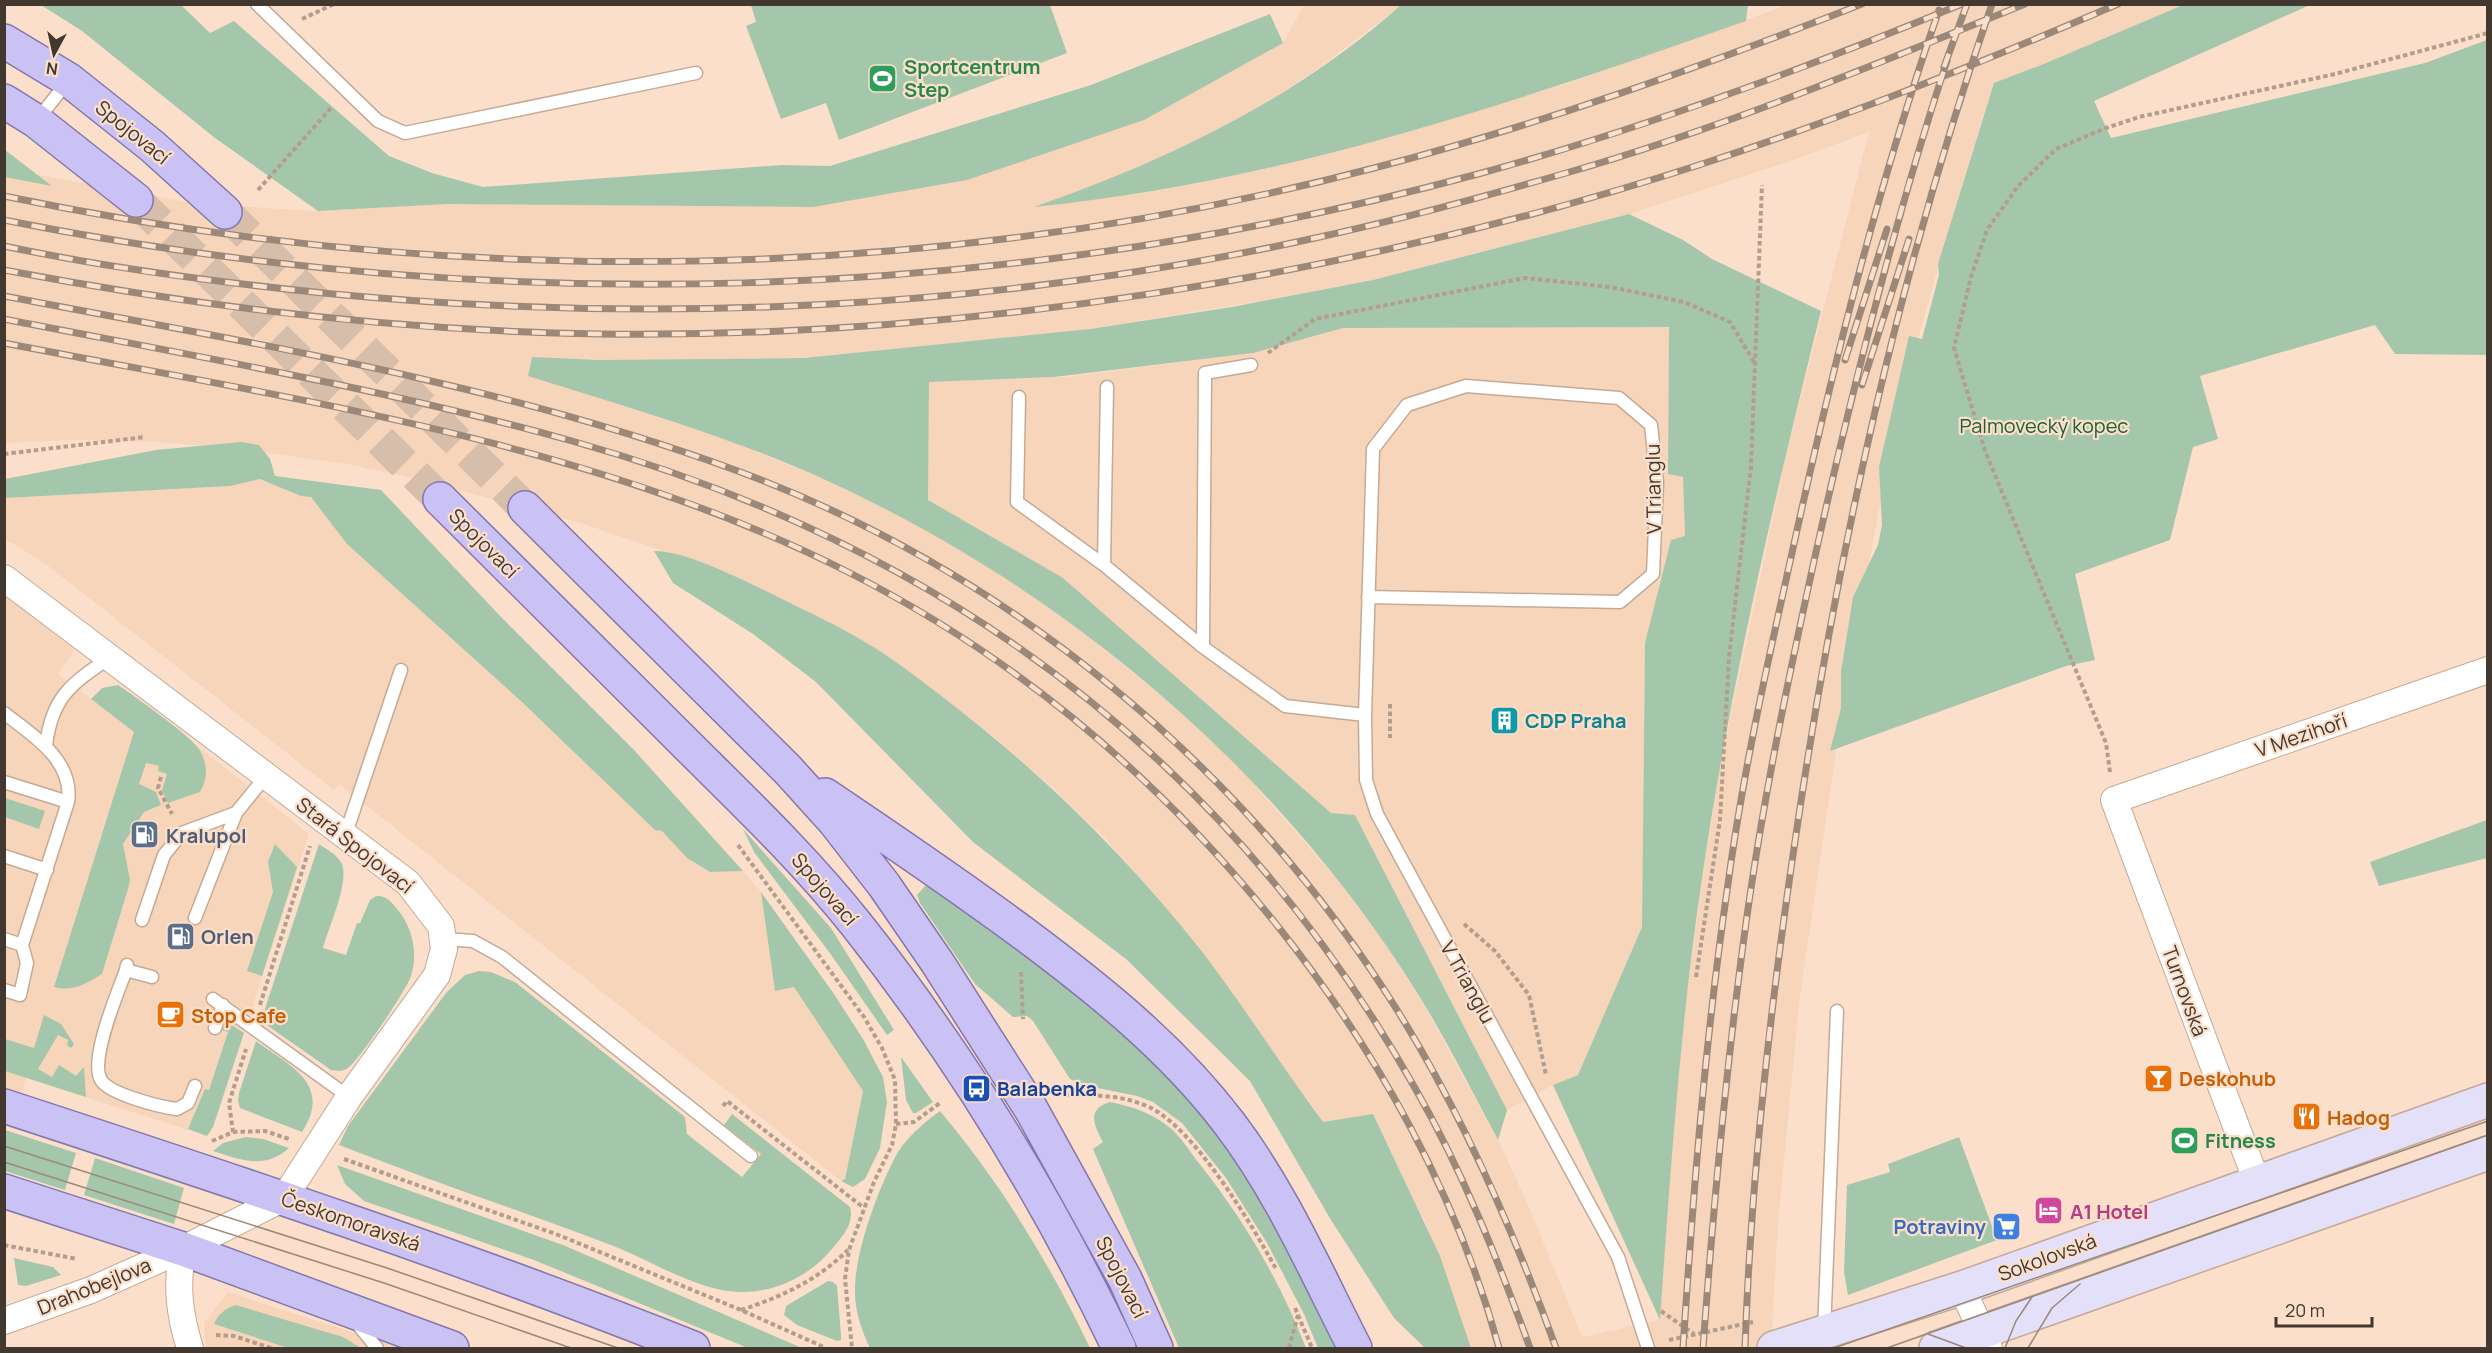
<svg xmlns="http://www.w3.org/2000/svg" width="2492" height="1353" viewBox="0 0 2492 1353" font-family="Manrope,sans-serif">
<rect width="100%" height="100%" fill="#fbdfca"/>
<path fill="#f7d5ba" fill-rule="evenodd" d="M 1304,5 L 1401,5 L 1319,68 L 1261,106 L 1204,138 L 1150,164 L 1037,207 L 1169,187 L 1366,143 L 1568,83 L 1788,5 L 2183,5 L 2046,63 L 1994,83 L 1959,194 L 1918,339 L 1887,469 L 1848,671 L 1800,996 L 1778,1222 L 1771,1348 L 1471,1348 L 1424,1218 L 1323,1122 L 1157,897 L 1104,837 L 1053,788 L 992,735 L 865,642 L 813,614 L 715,569 L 584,524 L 422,480 L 347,464 L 232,448 L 156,442 L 75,440 L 5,443 L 5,169 L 199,204 L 318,211 L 447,204 L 813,207 L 1283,43 ZM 1869,132 L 1787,451 L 1721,761 L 1701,885 L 1685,1011 L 1672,1139 L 1660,1320 L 1582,1337 L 1529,1207 L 1498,1140 L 1421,1000 L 1381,938 L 1335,877 L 1240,768 L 1183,713 L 1069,621 L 1019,586 L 947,542 L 883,507 L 816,476 L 733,442 L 528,375 L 532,358 L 598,360 L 804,358 L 1089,329 L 1302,294 L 1373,280 L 1629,214 L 1788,162 Z
M 1669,327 L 1668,474 L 1683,477 L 1685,536 L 1645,643 L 1642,927 L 1578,1075 L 1553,1085 L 1507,1110 L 1355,815 L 1331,813 L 928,500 L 929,382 L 1066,377 L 1252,353 L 1343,328 Z
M 260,479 L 315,499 L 347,544 L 523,703 L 655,830 L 662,831 L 687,858 L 710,872 L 743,871 L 761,892 L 775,990 L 794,987 L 863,1091 L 845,1179 L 841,1181 L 339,784 L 334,790 L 47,565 L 14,544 L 5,541 L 4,498 L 230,486 Z
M 4,595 L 75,650 L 58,674 L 134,732 L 143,703 L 309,834 L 213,1127 L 207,1136 L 26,1078 L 20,1097 L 5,1092 Z
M 228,1292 L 389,1344 L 401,1348 L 206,1348 L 204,1323 Z"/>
<path fill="#a4c7ac" d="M 41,5 L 181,5 L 210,33 L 234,21 L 389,156 L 432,173 L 483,187 L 782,165 L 830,166 L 1091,85 L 1270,14 L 1283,43 L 1144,120 L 967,180 L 813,207 L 447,204 L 318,211 L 215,138 L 82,31 Z
M 751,5 L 1050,5 L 1067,53 L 839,140 L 826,103 L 781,119 L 746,26 L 756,22 Z
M 1401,5 L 1748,5 L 1746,21 C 1516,102 1279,183 1034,207 C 1166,161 1296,99 1401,5 Z
M 2183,5 L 2310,5 L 2094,101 L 2111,138 L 2425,63 L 2487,40 L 2487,355 L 2395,354 L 2375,325 L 2200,376 L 2218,439 L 2193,447 L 2170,540 L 2075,574 L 2095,660 L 2066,666 L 1830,751 L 1841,708 L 1841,672 L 1853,597 L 1878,545 L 1882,525 L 1879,467 L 1909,336 L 1922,339 L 1939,275 L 1938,264 L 1994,83 L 2046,63 Z
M 4,150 L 5,150 L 52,186 L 5,177 Z
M 1629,214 L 1683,240 L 1712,259 L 1821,311 C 1774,500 1729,691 1701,885 C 1680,1029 1670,1175 1660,1320 L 1553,1085 L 1578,1075 L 1642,927 L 1645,643 L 1671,540 L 1685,536 L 1683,477 L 1668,474 L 1669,327 L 1343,328 L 1253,353 L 1054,377 L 929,382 L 928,500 L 1063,578 L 1331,813 L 1355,815 L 1507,1110 L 1498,1140 C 1473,1093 1449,1045 1421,999 C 1279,769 1065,588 819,477 C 725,435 626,407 528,376 L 532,357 L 598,360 L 804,358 L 1090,329 L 1232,307 L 1373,280 Z
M 241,442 L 259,445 L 270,459 L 275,476 L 381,490 L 503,619 L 634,750 L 743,871 L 710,872 L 687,858 L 662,831 L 655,830 L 523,703 L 347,544 L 311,497 L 301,496 L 260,479 L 230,486 L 5,498 L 5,479 L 156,450 Z
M 654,551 C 685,550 750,583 780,598 C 808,612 837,625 865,642 C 894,659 922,681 949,702 C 1043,774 1126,856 1200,949 C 1243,1005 1281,1065 1323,1122 L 1373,1114 L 1440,1256 L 1471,1348 L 1425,1348 L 1394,1318 L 1331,1220 L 1250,1081 L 1126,959 L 973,842 L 816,682 L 753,634 L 673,583 Z
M 118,685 C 133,695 191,736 199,749 C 207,762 209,778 200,792 L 168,803 L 162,790 L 167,774 L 158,771 L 159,766 L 146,763 L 139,784 L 156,792 L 161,805 L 144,812 L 123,844 L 130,880 L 128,889 L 102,974 C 85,984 74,992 54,987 L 134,732 L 91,699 L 102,688 Z
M 5,798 L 45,811 L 39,829 L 5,817 Z
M 2487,820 L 2487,858 L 2379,886 L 2370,862 Z
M 743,829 L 831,928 L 894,1030 L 887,1035 L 832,956 L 754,852 Z
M 275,844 L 297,867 L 262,976 L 247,971 L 273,892 L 268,862 Z
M 319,844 C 326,849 336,854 341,862 C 351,880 328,928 323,948 L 346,955 L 357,923 L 360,923 L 370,900 L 376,896 C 387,895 392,903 398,910 C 413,928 418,954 411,976 C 406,991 360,1059 348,1068 C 342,1072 337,1071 331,1070 L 261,1021 Z
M 927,884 L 933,885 C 1001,938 1073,988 1137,1046 C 1230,1132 1283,1236 1335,1348 L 1318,1348 L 1304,1314 L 1267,1243 L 1226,1178 L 1182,1123 L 1153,1102 L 1137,1096 L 1083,1085 L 1070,1079 L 1033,1021 L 1027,1016 L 1013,1017 L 975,984 L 920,903 L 917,895 Z
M 761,892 L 834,994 L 863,1039 L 883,1077 L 887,1102 L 880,1148 L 865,1179 L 853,1187 L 841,1181 L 845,1179 L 863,1091 L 794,987 L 775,991 Z
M 479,971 L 491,972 L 515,982 L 685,1117 L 687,1134 L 742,1177 L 761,1154 L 724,1125 L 732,1114 L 850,1207 C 855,1224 841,1238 831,1250 C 808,1277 774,1293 739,1292 C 699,1291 653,1262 616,1247 C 524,1212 431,1181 339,1145 L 348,1126 L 446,993 L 465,975 Z
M 44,1015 L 61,1024 L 74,1044 L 71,1048 L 67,1045 L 68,1040 L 58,1035 L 38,1069 L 52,1077 L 59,1065 L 76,1076 L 84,1067 L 86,1097 L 5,1071 L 5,1039 L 34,1048 Z
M 224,1025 L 233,1026 L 244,1033 L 213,1127 L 207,1136 L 188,1129 L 205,1089 L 209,1090 L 228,1032 L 222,1030 Z
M 256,1041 C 290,1066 333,1084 302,1132 L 240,1108 L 238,1101 L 239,1093 Z
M 901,1057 L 933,1102 L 916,1113 L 913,1113 L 906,1100 Z
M 1110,1102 C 1131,1106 1152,1113 1169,1127 C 1180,1136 1189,1150 1198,1162 C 1243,1218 1280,1281 1306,1348 L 1179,1348 L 1093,1149 L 1103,1142 C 1094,1126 1086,1109 1110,1102 Z
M 940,1111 C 1000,1182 1050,1264 1090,1348 L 870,1348 C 861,1329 854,1309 855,1287 C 856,1249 879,1186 898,1152 C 908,1136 925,1122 940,1111 Z
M 5,1130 L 76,1153 L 65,1190 L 5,1171 Z
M 246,1137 L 263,1139 L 289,1148 C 264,1170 242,1160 213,1151 L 223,1143 Z
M 1959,1137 L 1997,1240 L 1848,1295 L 1844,1272 L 1847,1185 L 1890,1172 L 1888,1164 Z
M 95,1158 L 184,1188 L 174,1224 L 84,1195 Z
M 337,1165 L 563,1245 L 802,1348 L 748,1348 L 534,1260 L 364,1201 L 345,1184 Z
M 14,1258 L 53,1267 L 61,1275 L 26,1286 L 18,1285 Z
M 828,1281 L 833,1282 L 837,1286 L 841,1335 L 841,1340 L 837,1341 L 797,1325 L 784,1315 L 786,1306 Z
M 236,1305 L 343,1337 L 361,1348 L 288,1348 L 214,1324 C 219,1313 225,1309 236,1305 Z"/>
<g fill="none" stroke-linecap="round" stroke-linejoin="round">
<path stroke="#d6beab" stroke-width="33" stroke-dasharray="33 16" stroke-linecap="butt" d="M 136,200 L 440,499
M 225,212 L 525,508"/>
<defs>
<path id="lane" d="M 257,4 L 378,121 L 405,133 L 696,73
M 38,119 L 68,81
M 1019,397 L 1017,502 L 1104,565 L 1203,647 L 1285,706 L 1365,715
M 1104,565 L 1107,387
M 1368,597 L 1620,602 L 1653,574 L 1657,482 L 1651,425 L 1619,398 L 1466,386 L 1407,405 L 1373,449 L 1365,715 L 1366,780 L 1377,814 L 1618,1257 L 1648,1348
M 1203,647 L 1205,373 L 1251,365
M 4,713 C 34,736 74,761 68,802 L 22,945 L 4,939
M 46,745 C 52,697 71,684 109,658
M 4,782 L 68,802
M 345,836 L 401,670
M 4,856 L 47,870
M 195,918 L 236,813 L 266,776
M 142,920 L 164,855 L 182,833 L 236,813
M 445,939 L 473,941 L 502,957 L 751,1156
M 127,965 L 126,970 L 152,977
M 126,970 C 118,992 89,1060 101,1080 C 109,1094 160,1107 177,1109 L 188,1103 L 195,1086
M 4,990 L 20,995 L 27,963 L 22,945
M 213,999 L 349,1097
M 215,1028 L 223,1005
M 355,1321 L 377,1348
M 1824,1331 L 1837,1011"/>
<path id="street" d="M 4,578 L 408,883 L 441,926 L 444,949 L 437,975 L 349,1097 L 284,1198 L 183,1249 L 91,1290 L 4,1321
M 2257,1182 L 2114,800 L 2488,670
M 183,1249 C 176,1284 179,1314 190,1348
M 1962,1288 L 1989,1348"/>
<path id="secondary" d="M 1774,1348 L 1962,1288 L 2488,1100
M 1936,1348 L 2488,1153"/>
<path id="primary" d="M 4,41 L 69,80 L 152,146 L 225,212
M 4,101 L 36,121 L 136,200
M 440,499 C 520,578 599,657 678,736 C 739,797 802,856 856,924 C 960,1055 1047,1197 1119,1348
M 525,508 L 788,770 L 835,822 L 884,885 L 937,962 L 1031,1109 L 1125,1279 L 1156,1348
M 825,795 C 892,840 958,885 1023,933 C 1098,989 1171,1047 1229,1123 C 1281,1191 1316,1272 1355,1348
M 4,1106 C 237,1182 467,1258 693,1348
M 4,1191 L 183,1249 L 452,1348"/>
</defs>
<use href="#lane" stroke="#c4aa95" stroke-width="15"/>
<use href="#street" stroke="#c4aa95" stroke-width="28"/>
<use href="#secondary" stroke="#c4aa95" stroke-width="36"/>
<use href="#primary" stroke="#8376ac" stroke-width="36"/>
<path stroke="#b39d8d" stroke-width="4" stroke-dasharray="4.5 3" stroke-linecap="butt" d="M 302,19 L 334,4
M 258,190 L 332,107
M 1268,353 L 1315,319 L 1525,278 L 1610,287 L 1684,302 L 1730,322 L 1756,365
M 4,454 L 145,437
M 1390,704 L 1390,738
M 2110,772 L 2106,743 L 1985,451 L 1954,348 L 1971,277 L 1987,230 L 2018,186 L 2056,149 L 2106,128 L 2139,117 L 2335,74 L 2488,33
M 161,777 L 158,788 L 172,814
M 738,845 L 864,1017 L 882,1048 L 895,1080 L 896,1124 L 892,1145 L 874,1182 L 849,1250 L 845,1279 L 852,1348
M 1464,924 L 1495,951 L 1529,995 L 1546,1075
M 1021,972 L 1023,1019
M 1696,977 L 1720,820 L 1729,657 L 1751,466 L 1762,185
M 260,1005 L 310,846
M 1068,1095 C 1095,1095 1123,1095 1149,1107 C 1195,1129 1251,1223 1276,1269
M 723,1106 L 727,1101 L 864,1208
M 896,1124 L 914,1122 L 940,1103
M 233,1132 L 265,1131 L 289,1139
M 212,1141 L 233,1132 L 229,1103 L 246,1049
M 344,1159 L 556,1234 L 741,1310 L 826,1348
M 4,1245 L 77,1259
M 1295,1308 L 1312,1348
M 741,1310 C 783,1296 816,1281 848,1250
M 1661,1311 L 1694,1334
M 216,1335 L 234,1336 L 271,1348
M 1669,1340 L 1753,1322
M 1289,1348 L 1298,1315"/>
<use href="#lane" stroke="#fff" stroke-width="12"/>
<use href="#street" stroke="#fff" stroke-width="26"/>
<use href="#secondary" stroke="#e4e0fa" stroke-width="33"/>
<use href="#primary" stroke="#cac1f5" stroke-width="33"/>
<path stroke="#9b8879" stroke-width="1.5" d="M 4,1146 L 387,1268 L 618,1348
M 4,1162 L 384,1283 L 571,1348
M 1928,1334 L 1966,1348
M 1834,1348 L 2488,1121
M 1887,1348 L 2488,1135
M 2005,1348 L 2016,1321 L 2032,1297
M 2028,1348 L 2052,1308 L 2080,1284"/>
<defs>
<path id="rail" d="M 1944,67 L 1967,4
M 4,196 C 455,290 928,285 1374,168 C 1540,125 1703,66 1862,4
M 4,220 C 495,318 995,305 1478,174 C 1643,129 1804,69 1962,4
M 4,246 C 112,269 224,283 333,294 C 661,325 994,309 1315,238 C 1399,220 1483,197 1566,173 C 1723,128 1874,65 2025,4
M 4,270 C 200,307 399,331 599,334 C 962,339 1356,276 1702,164 C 1843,118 1981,63 2118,4
M 4,296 C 251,343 499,383 735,470 C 1007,570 1246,767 1399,1013 C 1464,1118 1514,1232 1556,1348
M 4,319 C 194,356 385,389 572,441 C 939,544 1226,754 1415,1088 C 1462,1170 1498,1260 1530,1348
M 4,343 C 286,398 590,441 848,572 C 1016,657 1159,778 1276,924 C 1376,1049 1457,1194 1499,1348
M 1845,360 L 1887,229
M 1862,385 L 1909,239
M 1683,1348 C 1693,1196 1705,1042 1727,891 C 1742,777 1767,665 1792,553 C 1832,370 1877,188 1939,10
M 1703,1348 C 1714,1197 1728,1046 1750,895 C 1767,780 1791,666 1816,552 C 1853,386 1894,222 1947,61
M 1745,1348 C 1751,1174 1771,1000 1797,828 C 1839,545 1898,275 1992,4"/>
</defs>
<use href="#rail" stroke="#9b8879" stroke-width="7"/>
<use href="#rail" stroke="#fbdfca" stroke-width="4.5" stroke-dasharray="14" stroke-linecap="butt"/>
</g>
<defs>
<symbol id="stadium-square" viewBox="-11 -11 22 22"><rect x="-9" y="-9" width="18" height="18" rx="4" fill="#2e9e5b" stroke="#fbdfca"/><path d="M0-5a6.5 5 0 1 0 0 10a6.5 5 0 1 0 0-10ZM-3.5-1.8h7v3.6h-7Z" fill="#fff"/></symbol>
<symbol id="building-square" viewBox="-11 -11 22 22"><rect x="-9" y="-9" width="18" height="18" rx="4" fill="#0f9aa8" stroke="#fbdfca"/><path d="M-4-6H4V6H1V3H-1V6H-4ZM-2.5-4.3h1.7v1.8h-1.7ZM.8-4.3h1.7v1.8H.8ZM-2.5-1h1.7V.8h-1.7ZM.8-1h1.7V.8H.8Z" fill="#fff"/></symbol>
<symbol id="fuel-square" viewBox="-11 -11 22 22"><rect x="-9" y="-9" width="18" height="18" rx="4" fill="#5c6f8a" stroke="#fbdfca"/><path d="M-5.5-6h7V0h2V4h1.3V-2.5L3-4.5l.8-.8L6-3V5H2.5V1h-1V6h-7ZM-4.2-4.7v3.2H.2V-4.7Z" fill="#fff"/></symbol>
<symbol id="cafe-square" viewBox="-11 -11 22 22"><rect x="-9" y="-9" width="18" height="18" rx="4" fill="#e8710a" stroke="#fbdfca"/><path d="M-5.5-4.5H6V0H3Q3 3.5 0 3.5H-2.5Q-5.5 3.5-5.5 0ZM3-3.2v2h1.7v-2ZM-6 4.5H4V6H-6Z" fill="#fff"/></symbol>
<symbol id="bar-square" viewBox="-11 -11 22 22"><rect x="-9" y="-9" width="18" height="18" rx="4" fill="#e8710a" stroke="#fbdfca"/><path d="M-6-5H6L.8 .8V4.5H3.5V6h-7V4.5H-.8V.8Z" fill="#fff"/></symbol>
<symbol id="bus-square" viewBox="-11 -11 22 22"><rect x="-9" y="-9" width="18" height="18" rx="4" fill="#1a4fb4" stroke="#fbdfca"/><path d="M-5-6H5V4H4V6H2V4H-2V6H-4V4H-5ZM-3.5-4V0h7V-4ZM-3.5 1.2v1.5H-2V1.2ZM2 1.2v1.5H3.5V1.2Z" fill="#fff"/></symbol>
<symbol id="restaurant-square" viewBox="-11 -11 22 22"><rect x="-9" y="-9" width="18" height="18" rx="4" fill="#e8710a" stroke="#fbdfca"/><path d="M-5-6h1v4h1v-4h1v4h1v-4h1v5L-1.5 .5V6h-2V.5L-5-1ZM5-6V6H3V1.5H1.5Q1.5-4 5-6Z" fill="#fff"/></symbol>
<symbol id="hotel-square" viewBox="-11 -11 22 22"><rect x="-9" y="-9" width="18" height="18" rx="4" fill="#d1479c" stroke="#fbdfca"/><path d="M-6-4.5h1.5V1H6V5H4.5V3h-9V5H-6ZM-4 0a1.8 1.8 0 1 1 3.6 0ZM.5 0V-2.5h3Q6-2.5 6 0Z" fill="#fff"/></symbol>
<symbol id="supermarket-square" viewBox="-11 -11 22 22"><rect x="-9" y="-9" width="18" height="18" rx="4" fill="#3f7fe0" stroke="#fbdfca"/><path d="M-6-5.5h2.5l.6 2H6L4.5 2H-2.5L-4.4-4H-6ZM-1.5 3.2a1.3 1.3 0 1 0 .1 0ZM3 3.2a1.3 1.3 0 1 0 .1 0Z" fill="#fff"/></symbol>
</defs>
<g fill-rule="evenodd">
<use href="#stadium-square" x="866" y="62" width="33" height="33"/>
<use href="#building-square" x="1488" y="704" width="33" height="33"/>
<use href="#fuel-square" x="128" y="818" width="33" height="33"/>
<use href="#fuel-square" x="164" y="920" width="33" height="33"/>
<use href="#cafe-square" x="154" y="998" width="33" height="33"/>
<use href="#bar-square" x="2142" y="1062" width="33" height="33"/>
<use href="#bus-square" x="960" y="1072" width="33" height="33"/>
<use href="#restaurant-square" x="2290" y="1100" width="33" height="33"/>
<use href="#stadium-square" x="2168" y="1124" width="33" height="33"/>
<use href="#hotel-square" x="2032" y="1194" width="33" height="33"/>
<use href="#supermarket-square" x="1990" y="1210" width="33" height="33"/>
</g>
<g text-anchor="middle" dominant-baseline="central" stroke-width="4.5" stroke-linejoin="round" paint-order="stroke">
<g font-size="20" font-weight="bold" fill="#27864d" stroke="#fbdfca" text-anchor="start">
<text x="904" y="66">Sportcentrum<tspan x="904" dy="23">Step</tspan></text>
<text x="2205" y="1140">Fitness</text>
</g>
<g font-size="20" fill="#433830" stroke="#fbdfca">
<text transform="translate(133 132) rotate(39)">Spojovací</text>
<text transform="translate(1653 489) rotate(-91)">V Trianglu</text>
<text transform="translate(484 543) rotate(45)">Spojovací</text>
<text transform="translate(2301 735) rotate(-19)">V Mezihoří</text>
<text transform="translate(355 845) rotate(38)">Stará Spojovací</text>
<text transform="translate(825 889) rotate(49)">Spojovací</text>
<text transform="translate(1468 982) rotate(61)">V Trianglu</text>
<text transform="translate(2185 991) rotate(70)">Turnovská</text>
<text transform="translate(351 1221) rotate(19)">Českomoravská</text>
<text transform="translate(2047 1257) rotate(-20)">Sokolovská</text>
<text transform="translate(1122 1277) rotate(63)">Spojovací</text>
<text transform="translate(94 1286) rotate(-22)">Drahobejlova</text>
</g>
<g font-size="20" fill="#196135" stroke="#fbdfca">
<text x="2044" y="425">Palmovecký kopec</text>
</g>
<g font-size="20" font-weight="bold" fill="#0d838f" stroke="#fbdfca" text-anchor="start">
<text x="1525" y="720">CDP Praha</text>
</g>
<g font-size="20" font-weight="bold" fill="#4e5e75" stroke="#fbdfca" text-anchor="start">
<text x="166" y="835">Kralupol</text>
<text x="201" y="936">Orlen</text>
</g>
<g font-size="20" font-weight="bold" fill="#c56008" stroke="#fbdfca" text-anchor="start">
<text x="191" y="1015">Stop Cafe</text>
<text x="2179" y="1078">Deskohub</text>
<text x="2327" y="1117">Hadog</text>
</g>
<g font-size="20" font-weight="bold" fill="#164399" stroke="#fbdfca" text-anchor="start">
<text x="997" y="1088">Balabenka</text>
</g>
<g font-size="20" font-weight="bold" fill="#b23c85" stroke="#fbdfca" text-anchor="start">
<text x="2070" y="1211">A1 Hotel</text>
</g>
<g font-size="20" font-weight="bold" fill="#366cbe" stroke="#fbdfca" text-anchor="end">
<text x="1986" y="1226">Potraviny</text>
</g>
</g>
<rect width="2492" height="1353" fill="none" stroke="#433830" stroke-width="12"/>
<g transform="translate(54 54) rotate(188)" stroke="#fbdfca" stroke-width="4.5" paint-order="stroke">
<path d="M0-4.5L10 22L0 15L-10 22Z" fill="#433830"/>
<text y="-9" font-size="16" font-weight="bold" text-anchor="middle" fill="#433830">N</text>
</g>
<path d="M2276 1317v9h96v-9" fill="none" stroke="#433830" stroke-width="3"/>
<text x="2285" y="1317" font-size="18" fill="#433830" stroke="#fbdfca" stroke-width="4.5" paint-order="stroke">20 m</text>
</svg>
